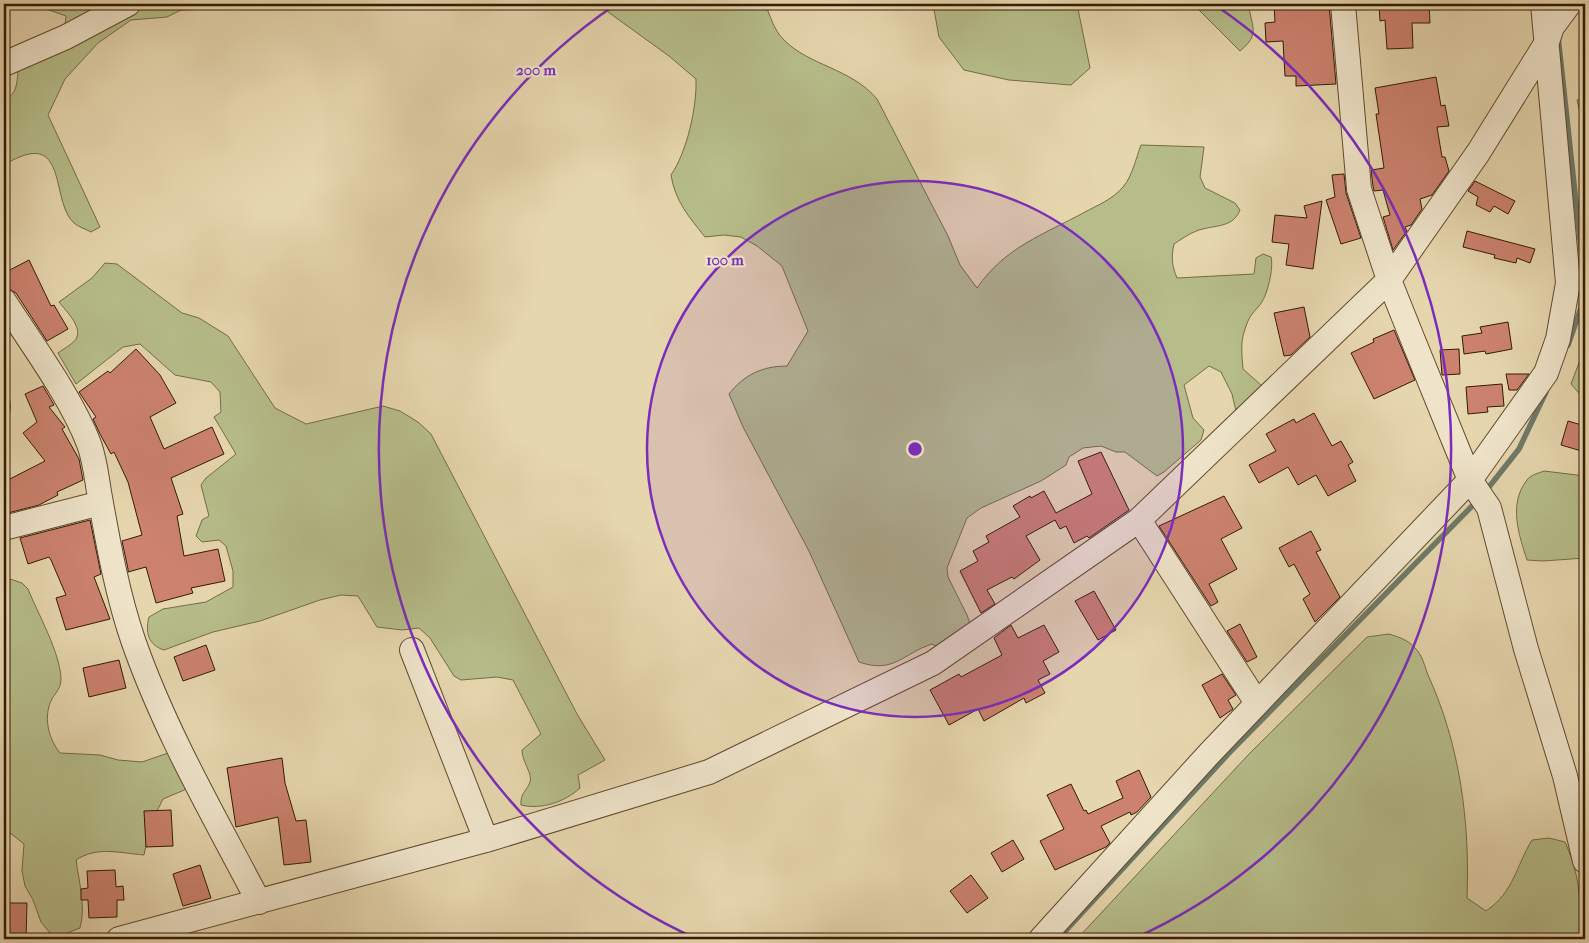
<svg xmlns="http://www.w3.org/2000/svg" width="1589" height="943" viewBox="0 0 1589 943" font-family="'IM FELL French Canon',serif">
<rect width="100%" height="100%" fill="#e6d6ae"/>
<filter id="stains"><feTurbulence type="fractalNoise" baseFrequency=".004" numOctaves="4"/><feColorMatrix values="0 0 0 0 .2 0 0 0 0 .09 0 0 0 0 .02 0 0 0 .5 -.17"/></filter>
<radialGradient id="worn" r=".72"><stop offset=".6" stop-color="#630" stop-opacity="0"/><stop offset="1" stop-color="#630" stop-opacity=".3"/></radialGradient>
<path fill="#b6bd8a" stroke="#746c46" d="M 32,4 L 250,4 L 234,8 L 181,10 L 167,17 L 131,20 L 98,43 L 65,79 L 48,115 L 100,227 L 91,232 C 86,229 78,227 74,223 C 49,200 70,125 4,165 L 4,99 C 17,96 17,82 18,71 L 63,42 L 66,16 Z
M 597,4 L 765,4 C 770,15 774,30 783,39 C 809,66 851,68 877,99 L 948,236 L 960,265 L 977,288 C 1005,247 1043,235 1085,212 C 1098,205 1113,199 1123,187 C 1132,177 1136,158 1141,145 L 1204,147 L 1200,177 L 1205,188 L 1235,203 L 1240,210 C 1233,227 1218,225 1203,229 C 1193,231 1183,238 1174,244 C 1171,257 1172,266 1177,278 L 1254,274 L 1256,258 L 1263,254 L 1271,257 C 1274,268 1267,298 1259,306 C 1251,315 1249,317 1245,329 C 1240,342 1242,356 1243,369 L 1280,402 L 1254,424 L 1236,411 L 1232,394 L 1221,372 L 1209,366 L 1184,385 L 1193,418 L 1204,430 L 1201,440 L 1164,472 L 1157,476 L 1125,452 L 1116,452 L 1101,446 L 1083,448 L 1069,457 L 1066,465 L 1041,481 L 981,508 L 967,518 L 947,568 L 948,577 L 967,615 L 975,638 L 938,647 L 932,644 C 902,654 894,674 859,662 L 809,551 L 743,427 L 729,394 C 744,375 762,366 787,366 L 808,331 L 782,266 L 757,246 L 741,237 L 724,235 L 705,237 C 689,217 675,201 671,175 C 687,152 697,107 696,79 L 669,56 Z
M 933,4 L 1077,4 L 1090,68 L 1071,85 L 1009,80 L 964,70 L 939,37 Z
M 1193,4 L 1249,4 C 1250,26 1262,33 1240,51 Z
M 1585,99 L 1585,152 L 1582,121 L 1577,100 Z
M 105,263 L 117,264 L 182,313 L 199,318 L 228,336 L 275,408 L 306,424 L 383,406 L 400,411 L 418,422 L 431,434 L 577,714 L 605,760 L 578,775 L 580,788 C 565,802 541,810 521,805 C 520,793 527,791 530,782 C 533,774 522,762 522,750 L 541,734 L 513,680 L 497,677 L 461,680 L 454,676 L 430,638 L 419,628 L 402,630 L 377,627 L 358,596 L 341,595 L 320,600 L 260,621 L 213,632 L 164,650 C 148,645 145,632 149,617 L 163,609 L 206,602 L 233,587 L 233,571 L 226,546 L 219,540 L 202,542 L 196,536 L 202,520 L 209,516 L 201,485 L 206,478 L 236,454 L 214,417 L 221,412 L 220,392 L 211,382 L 175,375 L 140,344 L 123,347 L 76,384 L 58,353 C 63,349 75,343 77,337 C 81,325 66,311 59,302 L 92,278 Z
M 1585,347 L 1585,400 L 1571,384 Z
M 4,388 C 15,406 10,412 4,431 Z
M 1544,471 L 1585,476 L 1585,558 L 1543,561 L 1527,560 C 1519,535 1508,504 1527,480 C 1530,475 1539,473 1544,471 Z
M 4,577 L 22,583 L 28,589 C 38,614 60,652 61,679 C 61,688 56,692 52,699 C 43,716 48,738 60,753 L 100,755 L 118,760 L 142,762 L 171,752 L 189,788 L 163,799 L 151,823 L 144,855 C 120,853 97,846 76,860 C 79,882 86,906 80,928 L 54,938 L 41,922 L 33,900 L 25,886 L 22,871 L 24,844 L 4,828 Z
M 1389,634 C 1399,637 1408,640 1415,648 C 1422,654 1425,667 1428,675 C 1460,745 1470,822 1467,898 L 1486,911 C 1514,892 1516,866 1532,840 L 1549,838 L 1565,842 C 1575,864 1580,886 1580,910 L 1585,909 L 1585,939 L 1077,939 L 1249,754 L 1367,637 Z"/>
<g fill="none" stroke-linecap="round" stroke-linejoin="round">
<path stroke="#6e7a69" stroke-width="5.5" d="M 1558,36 L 1584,276 L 1581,308 L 1568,345
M 1485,492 L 1519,449 L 1546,392
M 1058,939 L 1231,751 L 1477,501"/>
</g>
<path fill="#cc826f" stroke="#331b03" d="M 1274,4 L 1329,4 L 1336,84 L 1296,86 L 1296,76 L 1285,76 L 1283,41 L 1266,42 L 1265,23 L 1275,22 Z
M 1379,4 L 1429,4 L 1430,23 L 1412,23 L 1413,48 L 1387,49 L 1385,20 L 1380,21 Z
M 1436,77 L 1441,106 L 1445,105 L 1449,126 L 1437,127 L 1442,157 L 1445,157 L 1449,171 L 1432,195 L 1420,199 L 1422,209 L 1411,225 L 1405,227 L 1407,231 L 1393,250 L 1383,217 L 1390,215 L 1383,190 L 1374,191 L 1373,186 L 1371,170 L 1384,168 L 1376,114 L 1379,114 L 1375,88 Z
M 1344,174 L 1346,193 L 1361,238 L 1341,244 L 1326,200 L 1335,197 L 1332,175 Z
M 1475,181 L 1515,201 L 1508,214 L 1494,206 L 1490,212 L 1476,205 L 1478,197 L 1468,191 Z
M 1322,201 L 1313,269 L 1286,265 L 1289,244 L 1272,242 L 1275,215 L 1307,218 L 1304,206 Z
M 1467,231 L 1535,249 L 1530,263 L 1517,258 L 1516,263 L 1494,258 L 1495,255 L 1463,247 Z
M 29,260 L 51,306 L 54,305 L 68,329 L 47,341 L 16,293 L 7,288 L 4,282 L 4,273 Z
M 1304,307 L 1310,337 L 1291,355 L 1284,356 L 1274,313 Z
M 1508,322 L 1512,349 L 1486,354 L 1485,351 L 1464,354 L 1462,336 L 1482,333 L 1480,327 Z
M 1394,330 L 1415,380 L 1374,399 L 1351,353 L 1374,342 L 1373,339 Z
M 136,349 L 160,375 L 176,403 L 150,417 L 164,449 L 212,427 L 224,454 L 171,478 L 183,514 L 177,516 L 184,556 L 218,549 L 225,581 L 191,588 L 193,593 L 156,603 L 146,567 L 128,572 L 128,569 L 122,541 L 142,535 L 128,482 L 114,452 L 111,454 L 100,434 L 93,419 L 96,417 L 79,392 L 108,371 L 110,373 Z
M 1459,349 L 1460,374 L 1442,375 L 1440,350 Z
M 1506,374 L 1529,374 L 1517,390 L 1509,390 Z
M 1502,384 L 1504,406 L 1487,407 L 1488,412 L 1468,414 L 1466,387 Z
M 43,386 L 54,405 L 49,407 L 65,427 L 62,429 L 79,459 L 83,480 L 57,492 L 58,495 L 39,505 L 4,514 L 4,482 L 45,461 L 23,433 L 37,422 L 25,394 Z
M 1314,413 L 1332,446 L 1341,441 L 1353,462 L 1348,465 L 1356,481 L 1328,496 L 1316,475 L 1298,485 L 1288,467 L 1259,483 L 1249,465 L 1276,451 L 1266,434 L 1294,419 L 1296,423 Z
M 1568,421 L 1585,426 L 1585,452 L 1561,445 Z
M 1101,452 L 1129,510 L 1089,538 L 1087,536 L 1074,543 L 1066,526 L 1060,529 L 1055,520 L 1026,536 L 1040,560 L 1014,579 L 1012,577 L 987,590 L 995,604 L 981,613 L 960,571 L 978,561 L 973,551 L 989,542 L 986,536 L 1020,517 L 1013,506 L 1030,496 L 1031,498 L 1044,491 L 1056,513 L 1092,494 L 1078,461 Z
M 1224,496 L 1242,528 L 1221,539 L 1237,569 L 1209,584 L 1218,602 L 1211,606 L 1159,526 Z
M 90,520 L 101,574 L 94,577 L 110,619 L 66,630 L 56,598 L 66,595 L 51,560 L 49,557 L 28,564 L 20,538 Z
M 1311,531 L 1321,550 L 1316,552 L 1340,597 L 1315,622 L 1303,599 L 1310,594 L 1294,564 L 1289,567 L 1279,548 Z
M 1094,591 L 1116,630 L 1098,640 L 1075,601 Z
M 1240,624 L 1257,657 L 1247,662 L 1227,631 Z
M 1011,625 L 1018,638 L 1044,625 L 1059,652 L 1043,661 L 1050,674 L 1038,680 L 1045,693 L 1026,703 L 1024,698 L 984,721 L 978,709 L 949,725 L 930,690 L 959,674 L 961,677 L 1002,655 L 994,638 Z
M 206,645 L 215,670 L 183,681 L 174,657 Z
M 119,660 L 126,688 L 89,697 L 83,668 Z
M 1222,674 L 1236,695 L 1228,700 L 1233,709 L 1220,718 L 1202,685 Z
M 282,758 L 285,783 L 296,821 L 306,820 L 311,862 L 284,865 L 278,817 L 236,827 L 227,768 Z
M 1139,770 L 1151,797 L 1137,812 L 1131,815 L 1130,812 L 1101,826 L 1110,843 L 1106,847 L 1055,870 L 1040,841 L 1064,829 L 1047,795 L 1071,784 L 1084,811 L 1086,810 L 1088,814 L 1123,798 L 1116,781 Z
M 171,810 L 173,846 L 146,847 L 144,811 Z
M 1013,840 L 1024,859 L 1002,872 L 991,853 Z
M 200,865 L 211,898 L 183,906 L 173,874 Z
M 115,870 L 116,887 L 123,886 L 124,900 L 117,900 L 117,917 L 89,918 L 88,900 L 81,900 L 81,889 L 88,888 L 87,871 Z
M 971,875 L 988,898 L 967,913 L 950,891 Z
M 4,903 L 27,903 L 26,939 L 4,939 Z"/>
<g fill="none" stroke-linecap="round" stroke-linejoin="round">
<defs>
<path id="minor" d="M 1343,4 L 1359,189 L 1389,280 L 1413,340 L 1470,480 L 1489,508 L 1526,649 L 1565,776 L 1585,861
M 4,64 L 66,37 L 128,4
M 4,301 C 31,343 71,397 89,444 C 96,463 97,483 101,503 C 109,548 118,596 133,640 C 165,732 214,816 259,902
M 1139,520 L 1257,703
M 4,528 L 101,503
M 412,650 L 486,840
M 119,939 L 486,840 L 709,772 L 933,663 L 1139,520 L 1389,280 L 1478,153 L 1547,42 L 1552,27 L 1569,4
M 1041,939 L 1208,755 L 1470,480 L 1546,373 L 1558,339 L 1568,283 L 1543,4"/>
</defs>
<use href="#minor" stroke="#604a2e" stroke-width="26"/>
<use href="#minor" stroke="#efe4ca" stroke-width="24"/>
</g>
<circle cx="915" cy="449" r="268" fill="#7b2cbf" fill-opacity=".12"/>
<g fill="none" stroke="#7b2cbf" stroke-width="2.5">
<circle cx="915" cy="449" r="268"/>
<path d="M697 939A536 536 0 0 1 615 5M1215 5A536 536 0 0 1 1133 939"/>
</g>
<circle cx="915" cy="449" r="8" fill="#7b2cbf" stroke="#efe4ca" stroke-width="2.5"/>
<g font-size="15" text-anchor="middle" font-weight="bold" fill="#7b2cbf" stroke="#efe4ca" stroke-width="4.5" stroke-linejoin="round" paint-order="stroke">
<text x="536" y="75">200 m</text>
<text x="725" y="265">100 m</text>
</g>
<rect width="1589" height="943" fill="none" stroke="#e6d6ae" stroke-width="20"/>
<rect x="5" y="5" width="1579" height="933" fill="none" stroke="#331b03" stroke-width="2.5"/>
<rect x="10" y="10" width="1569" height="923" fill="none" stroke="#331b03"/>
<rect width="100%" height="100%" filter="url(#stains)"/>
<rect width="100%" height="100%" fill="url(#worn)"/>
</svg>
